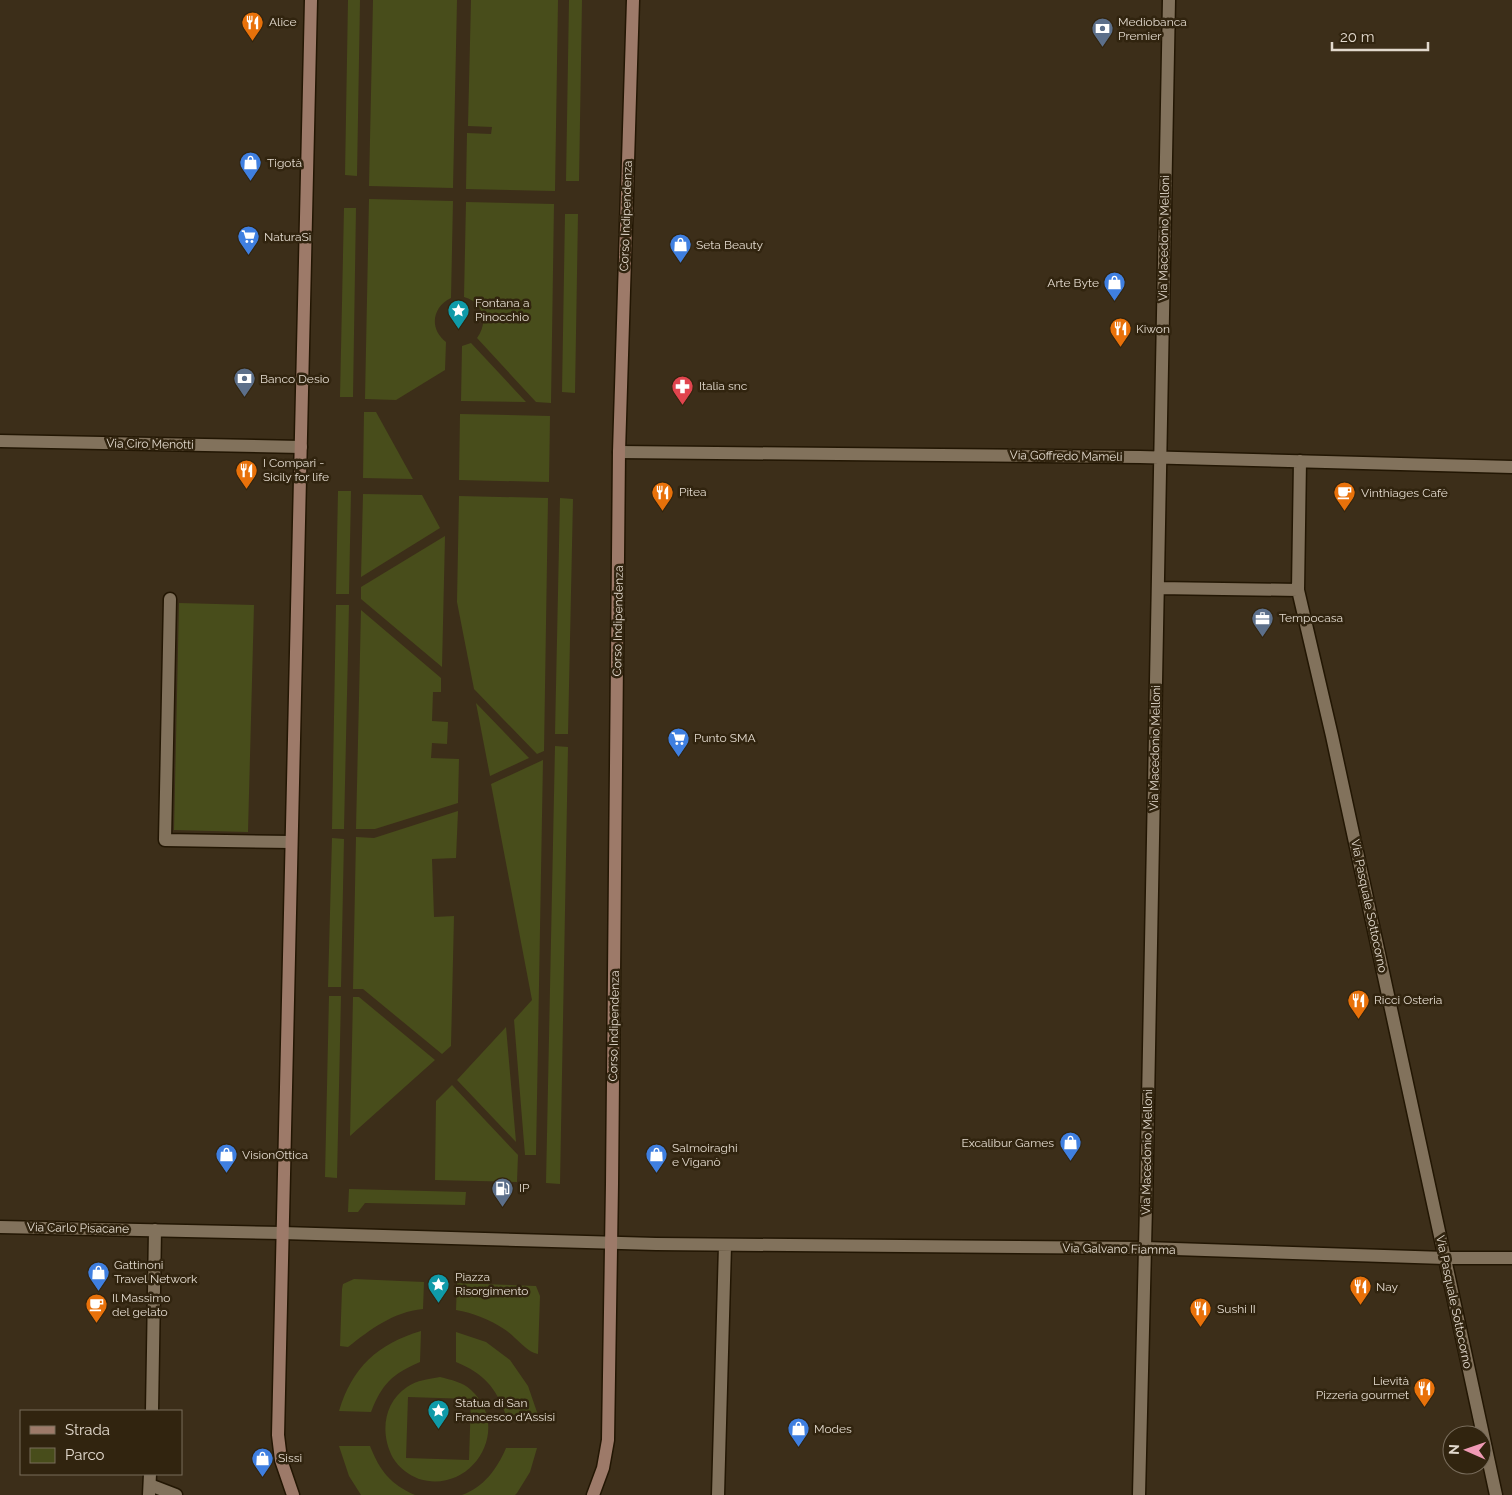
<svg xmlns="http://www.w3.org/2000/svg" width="1512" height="1495" viewBox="0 0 1512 1495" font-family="Raleway,sans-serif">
<rect width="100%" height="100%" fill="#3c2e19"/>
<path fill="#484d1b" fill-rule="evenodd" d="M 348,0 L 360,0 L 357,176 L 345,175 Z
M 373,0 L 457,0 L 453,188 L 369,186 Z
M 471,0 L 558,0 L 555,191 L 466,189 L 467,133 L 491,134 L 492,127 L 468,126 Z
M 569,0 L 582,0 L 579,181 L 566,181 Z
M 369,199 L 453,201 L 451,298 C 432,307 429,329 446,342 L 445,370 L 396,400 L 365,399 Z
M 466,202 L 554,204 L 551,403 L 536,402 L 477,338 C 489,322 483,302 464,297 Z
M 344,208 L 356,208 L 353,397 L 340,397 Z
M 565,214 L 578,214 L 575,393 L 562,392 Z
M 471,343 L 526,402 L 461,401 L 462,346 Z
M 364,412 L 376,412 L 413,479 L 363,478 Z
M 460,414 L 550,416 L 549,482 L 459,480 Z
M 338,491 L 351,491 L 349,594 L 336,594 Z
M 363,494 L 422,495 L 440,528 L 361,577 Z
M 459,496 L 548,498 L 544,751 L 537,754 L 474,689 L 457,602 Z
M 560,498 L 573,499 L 568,734 L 555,734 Z
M 445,536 L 442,667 L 361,599 L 361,587 Z
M 179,603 L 254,605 L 248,832 L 174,830 Z
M 336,605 L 349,605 L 344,829 L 332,829 Z
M 361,610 L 441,678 L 441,692 L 433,692 L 432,721 L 448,722 L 447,744 L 432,743 L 431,758 L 459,759 L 458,803 L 375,829 L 356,829 Z
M 476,703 L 529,758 L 490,776 Z
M 555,746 L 568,747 L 560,1184 L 546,1183 Z
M 543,760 L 536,1155 L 525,1155 L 514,1020 L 532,1000 L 491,784 Z
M 458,811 L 456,858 L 432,859 L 434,917 L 454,916 L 451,1046 L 442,1054 L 363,989 L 353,989 L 356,837 L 374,838 Z
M 332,838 L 344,839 L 341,987 L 328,987 Z
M 329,996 L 341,996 L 337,1178 L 325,1177 Z
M 353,997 L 359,997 L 435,1060 L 350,1136 Z
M 506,1027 L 516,1142 L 457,1080 Z
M 452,1085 L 518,1155 L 517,1182 L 435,1180 L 436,1101 Z
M 349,1189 L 466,1192 L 465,1205 L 365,1203 L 358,1212 L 348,1212 Z
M 354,1279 L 424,1282 L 423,1309 C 393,1312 371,1329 348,1347 L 340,1346 L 342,1289 L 343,1284 Z
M 457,1283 L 536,1286 L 540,1296 L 538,1354 C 527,1353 514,1335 504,1329 C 489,1319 473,1313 456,1310 Z
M 421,1331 L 420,1362 C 392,1374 382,1384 371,1412 L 339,1411 C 352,1368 377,1344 421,1331 Z
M 456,1332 L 486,1342 L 510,1360 L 528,1386 L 538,1415 L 506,1415 C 495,1386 484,1374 456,1362 Z
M 440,1377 C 451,1380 463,1382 471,1390 C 513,1428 472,1495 419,1479 C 409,1475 399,1468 393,1458 C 380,1434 383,1403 407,1387 C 417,1380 429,1379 440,1377 ZM 408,1397 L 471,1399 L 469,1460 L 406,1458 Z
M 339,1446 L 370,1446 C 380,1471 390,1484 415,1495 L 361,1495 L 349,1476 Z
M 506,1448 L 537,1448 L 530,1472 L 517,1493 L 515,1495 L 462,1495 C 484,1487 497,1469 506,1448 Z"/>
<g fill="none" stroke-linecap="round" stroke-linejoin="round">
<defs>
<path id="lane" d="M 170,599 L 165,840 L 291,842
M 150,1485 L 176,1495"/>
<path id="street" d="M 0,441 L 301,447
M 619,452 L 1140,457 L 1512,467
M 1300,461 L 1298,590 L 1332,736 L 1496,1495
M 1158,588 L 1298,590
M 0,1227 L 282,1233 L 656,1244 L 1145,1248 L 1445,1258 L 1512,1258
M 152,1411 L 155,1230
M 149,1495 L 150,1474
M 718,1495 L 725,1245
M 1139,1495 L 1146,1206 L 1169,0"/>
<path id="secondary" d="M 293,1495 L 281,1460 L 278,1435 L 311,0
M 593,1495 L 603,1468 L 608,1440 L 612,1184 L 619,452 L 633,0"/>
</defs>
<use href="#lane" stroke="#221603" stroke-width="15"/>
<use href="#street" stroke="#221603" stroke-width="15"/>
<use href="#secondary" stroke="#221603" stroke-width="15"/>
<use href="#lane" stroke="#82725c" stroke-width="12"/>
<use href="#street" stroke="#82725c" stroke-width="12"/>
<use href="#secondary" stroke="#9d7a69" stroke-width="12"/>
</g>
<defs>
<symbol id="restaurant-pin" viewBox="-11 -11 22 30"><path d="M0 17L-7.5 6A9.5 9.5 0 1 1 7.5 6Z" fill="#e8710a" stroke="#31240f"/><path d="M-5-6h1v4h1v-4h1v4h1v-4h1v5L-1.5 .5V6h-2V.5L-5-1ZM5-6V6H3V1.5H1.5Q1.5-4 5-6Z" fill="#fff"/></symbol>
<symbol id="bank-pin" viewBox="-11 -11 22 30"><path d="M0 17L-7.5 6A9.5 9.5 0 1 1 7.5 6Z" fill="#5c6f8a" stroke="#31240f"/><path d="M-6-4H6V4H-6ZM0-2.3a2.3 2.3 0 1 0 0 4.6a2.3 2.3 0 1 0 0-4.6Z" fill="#fff"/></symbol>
<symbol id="shop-pin" viewBox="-11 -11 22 30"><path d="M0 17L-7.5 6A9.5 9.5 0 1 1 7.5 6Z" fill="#3f7fe0" stroke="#31240f"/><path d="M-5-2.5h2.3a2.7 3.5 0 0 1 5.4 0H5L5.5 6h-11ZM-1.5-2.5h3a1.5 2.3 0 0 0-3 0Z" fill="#fff"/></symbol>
<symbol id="supermarket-pin" viewBox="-11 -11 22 30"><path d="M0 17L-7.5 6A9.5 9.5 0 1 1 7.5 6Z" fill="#3f7fe0" stroke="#31240f"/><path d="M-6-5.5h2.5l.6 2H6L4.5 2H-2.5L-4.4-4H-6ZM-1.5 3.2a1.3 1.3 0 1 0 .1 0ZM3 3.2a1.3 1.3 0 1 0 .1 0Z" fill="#fff"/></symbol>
<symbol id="sight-pin" viewBox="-11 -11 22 30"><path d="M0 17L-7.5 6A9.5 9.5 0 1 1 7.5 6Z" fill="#0f9aa8" stroke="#31240f"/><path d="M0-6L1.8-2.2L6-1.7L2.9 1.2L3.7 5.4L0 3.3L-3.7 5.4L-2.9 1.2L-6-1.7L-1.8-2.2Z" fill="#fff"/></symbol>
<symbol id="pharmacy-pin" viewBox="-11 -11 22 30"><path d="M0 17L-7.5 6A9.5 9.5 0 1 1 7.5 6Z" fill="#e0444e" stroke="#31240f"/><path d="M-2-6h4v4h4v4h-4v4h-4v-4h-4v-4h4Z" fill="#fff"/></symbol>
<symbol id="cafe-pin" viewBox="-11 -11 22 30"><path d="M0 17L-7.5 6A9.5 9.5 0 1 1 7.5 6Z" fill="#e8710a" stroke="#31240f"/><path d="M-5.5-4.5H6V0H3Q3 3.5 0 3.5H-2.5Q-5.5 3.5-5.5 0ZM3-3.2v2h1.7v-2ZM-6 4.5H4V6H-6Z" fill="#fff"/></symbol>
<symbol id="office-pin" viewBox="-11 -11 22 30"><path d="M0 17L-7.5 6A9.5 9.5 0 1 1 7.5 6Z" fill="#5c6f8a" stroke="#31240f"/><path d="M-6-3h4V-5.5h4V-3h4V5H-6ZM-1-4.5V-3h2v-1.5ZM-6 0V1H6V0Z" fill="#fff"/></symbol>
<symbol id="fuel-pin" viewBox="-11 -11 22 30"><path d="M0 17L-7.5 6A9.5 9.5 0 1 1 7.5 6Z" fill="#5c6f8a" stroke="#31240f"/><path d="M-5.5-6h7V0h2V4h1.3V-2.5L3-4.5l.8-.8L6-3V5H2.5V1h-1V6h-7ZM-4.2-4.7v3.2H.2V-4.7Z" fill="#fff"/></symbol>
</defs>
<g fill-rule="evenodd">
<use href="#restaurant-pin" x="240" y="10" width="25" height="34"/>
<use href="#bank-pin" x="1090" y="16" width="25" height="34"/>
<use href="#shop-pin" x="238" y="150" width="25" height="34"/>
<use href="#supermarket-pin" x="236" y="224" width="25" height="34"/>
<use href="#shop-pin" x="668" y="232" width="25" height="34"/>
<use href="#shop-pin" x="1102" y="270" width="25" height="34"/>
<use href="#sight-pin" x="446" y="298" width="25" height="34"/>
<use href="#restaurant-pin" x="1108" y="316" width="25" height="34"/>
<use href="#bank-pin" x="232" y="366" width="25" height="34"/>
<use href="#pharmacy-pin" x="670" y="374" width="25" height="34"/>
<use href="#restaurant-pin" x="234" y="458" width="25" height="34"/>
<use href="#restaurant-pin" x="650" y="480" width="25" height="34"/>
<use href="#cafe-pin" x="1332" y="480" width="25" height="34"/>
<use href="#office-pin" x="1250" y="606" width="25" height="34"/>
<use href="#supermarket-pin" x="666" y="726" width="25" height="34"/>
<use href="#restaurant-pin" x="1346" y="988" width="25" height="34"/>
<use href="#shop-pin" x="1058" y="1130" width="25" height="34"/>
<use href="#shop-pin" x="214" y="1142" width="25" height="34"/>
<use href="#shop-pin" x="644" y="1142" width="25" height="34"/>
<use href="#fuel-pin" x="490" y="1176" width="25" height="34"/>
<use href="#shop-pin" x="86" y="1260" width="25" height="34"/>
<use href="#sight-pin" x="426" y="1272" width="25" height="34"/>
<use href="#restaurant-pin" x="1348" y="1274" width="25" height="34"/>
<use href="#cafe-pin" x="84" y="1292" width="25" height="34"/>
<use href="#restaurant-pin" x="1188" y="1296" width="25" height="34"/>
<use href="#restaurant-pin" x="1412" y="1376" width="25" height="34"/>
<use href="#sight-pin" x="426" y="1398" width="25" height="34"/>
<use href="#shop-pin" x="786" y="1416" width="25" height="34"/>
<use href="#shop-pin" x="250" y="1446" width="25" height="34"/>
</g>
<g text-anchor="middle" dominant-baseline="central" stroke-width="5" stroke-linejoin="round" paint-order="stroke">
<g font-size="12" fill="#e2d9cd" stroke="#31240f" text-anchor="start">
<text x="269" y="22">Alice</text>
<text x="1118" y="22">Mediobanca<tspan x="1118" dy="14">Premier</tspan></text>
<text x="267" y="163">Tigotà</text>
<text x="264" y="237">NaturaSì</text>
<text x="696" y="245">Seta Beauty</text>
<text x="1099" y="283" text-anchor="end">Arte Byte</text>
<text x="475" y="303">Fontana a<tspan x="475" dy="14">Pinocchio</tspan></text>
<text x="1136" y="329">Kiwon</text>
<text x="260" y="379">Banco Desio</text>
<text x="699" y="386">Italia snc</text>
<text x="263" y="463">I Compari -<tspan x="263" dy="14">Sicily for life</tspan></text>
<text x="679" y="492">Pitea</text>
<text x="1361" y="493">Vinthiages Cafè</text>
<text x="1279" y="618">Tempocasa</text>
<text x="694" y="738">Punto SMA</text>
<text x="1374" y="1000">Ricci Osteria</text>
<text x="1054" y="1143" text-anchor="end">Excalibur Games</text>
<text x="672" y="1148">Salmoiraghi<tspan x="672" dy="14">e Viganò</tspan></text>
<text x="242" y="1155">VisionOttica</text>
<text x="519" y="1188">IP</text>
<text x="114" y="1265">Gattinoni<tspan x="114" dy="14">Travel Network</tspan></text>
<text x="455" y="1277">Piazza<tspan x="455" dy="14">Risorgimento</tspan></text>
<text x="1376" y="1287">Nay</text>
<text x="112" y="1298">Il Massimo<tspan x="112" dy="14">del gelato</tspan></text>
<text x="1217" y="1309">Sushi II</text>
<text x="1409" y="1381" text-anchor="end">Lievità<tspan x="1409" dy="14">Pizzeria gourmet</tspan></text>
<text x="455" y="1403">Statua di San<tspan x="455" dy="14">Francesco d'Assisi</tspan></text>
<text x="814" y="1429">Modes</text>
<text x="278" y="1458">Sissi</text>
</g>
<g font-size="12" fill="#e2d9cd" stroke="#31240f">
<text transform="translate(626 216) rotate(-88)">Corso Indipendenza</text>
<text transform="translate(1164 238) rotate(-89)">Via Macedonio Melloni</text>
<text transform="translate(150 444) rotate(1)">Via Ciro Menotti</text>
<text transform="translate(1066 456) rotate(1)">Via Goffredo Mameli</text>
<text transform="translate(618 621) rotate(-89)">Corso Indipendenza</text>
<text transform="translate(1155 748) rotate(-89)">Via Macedonio Melloni</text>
<text transform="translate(1369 906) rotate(78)">Via Pasquale Sottocorno</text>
<text transform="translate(614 1026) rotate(-89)">Corso Indipendenza</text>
<text transform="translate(1147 1152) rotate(-89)">Via Macedonio Melloni</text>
<text transform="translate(78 1228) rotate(1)">Via Carlo Pisacane</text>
<text transform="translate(1119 1249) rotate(1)">Via Galvano Fiamma</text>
<text transform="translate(1454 1302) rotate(78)">Via Pasquale Sottocorno</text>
</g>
</g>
<rect x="20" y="1410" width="162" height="65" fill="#31240f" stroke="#786c5b"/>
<rect x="30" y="1426" width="25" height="8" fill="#9d7a69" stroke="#786c5b"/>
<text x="65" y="1435" font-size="15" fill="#e2d9cd">Strada</text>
<rect x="30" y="1448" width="25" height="15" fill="#484d1b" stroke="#786c5b"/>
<text x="65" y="1460" font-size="15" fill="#e2d9cd">Parco</text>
<g transform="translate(1467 1450) rotate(272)"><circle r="24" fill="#31240f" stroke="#786c5b"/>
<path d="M0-4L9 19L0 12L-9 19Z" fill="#f09ab5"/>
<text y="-8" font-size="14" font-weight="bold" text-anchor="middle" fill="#e2d9cd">N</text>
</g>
<path d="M1332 42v8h96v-8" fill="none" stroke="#e2d9cd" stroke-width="2.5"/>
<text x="1340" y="42" font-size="15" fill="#e2d9cd" stroke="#31240f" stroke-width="4" paint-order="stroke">20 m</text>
</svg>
